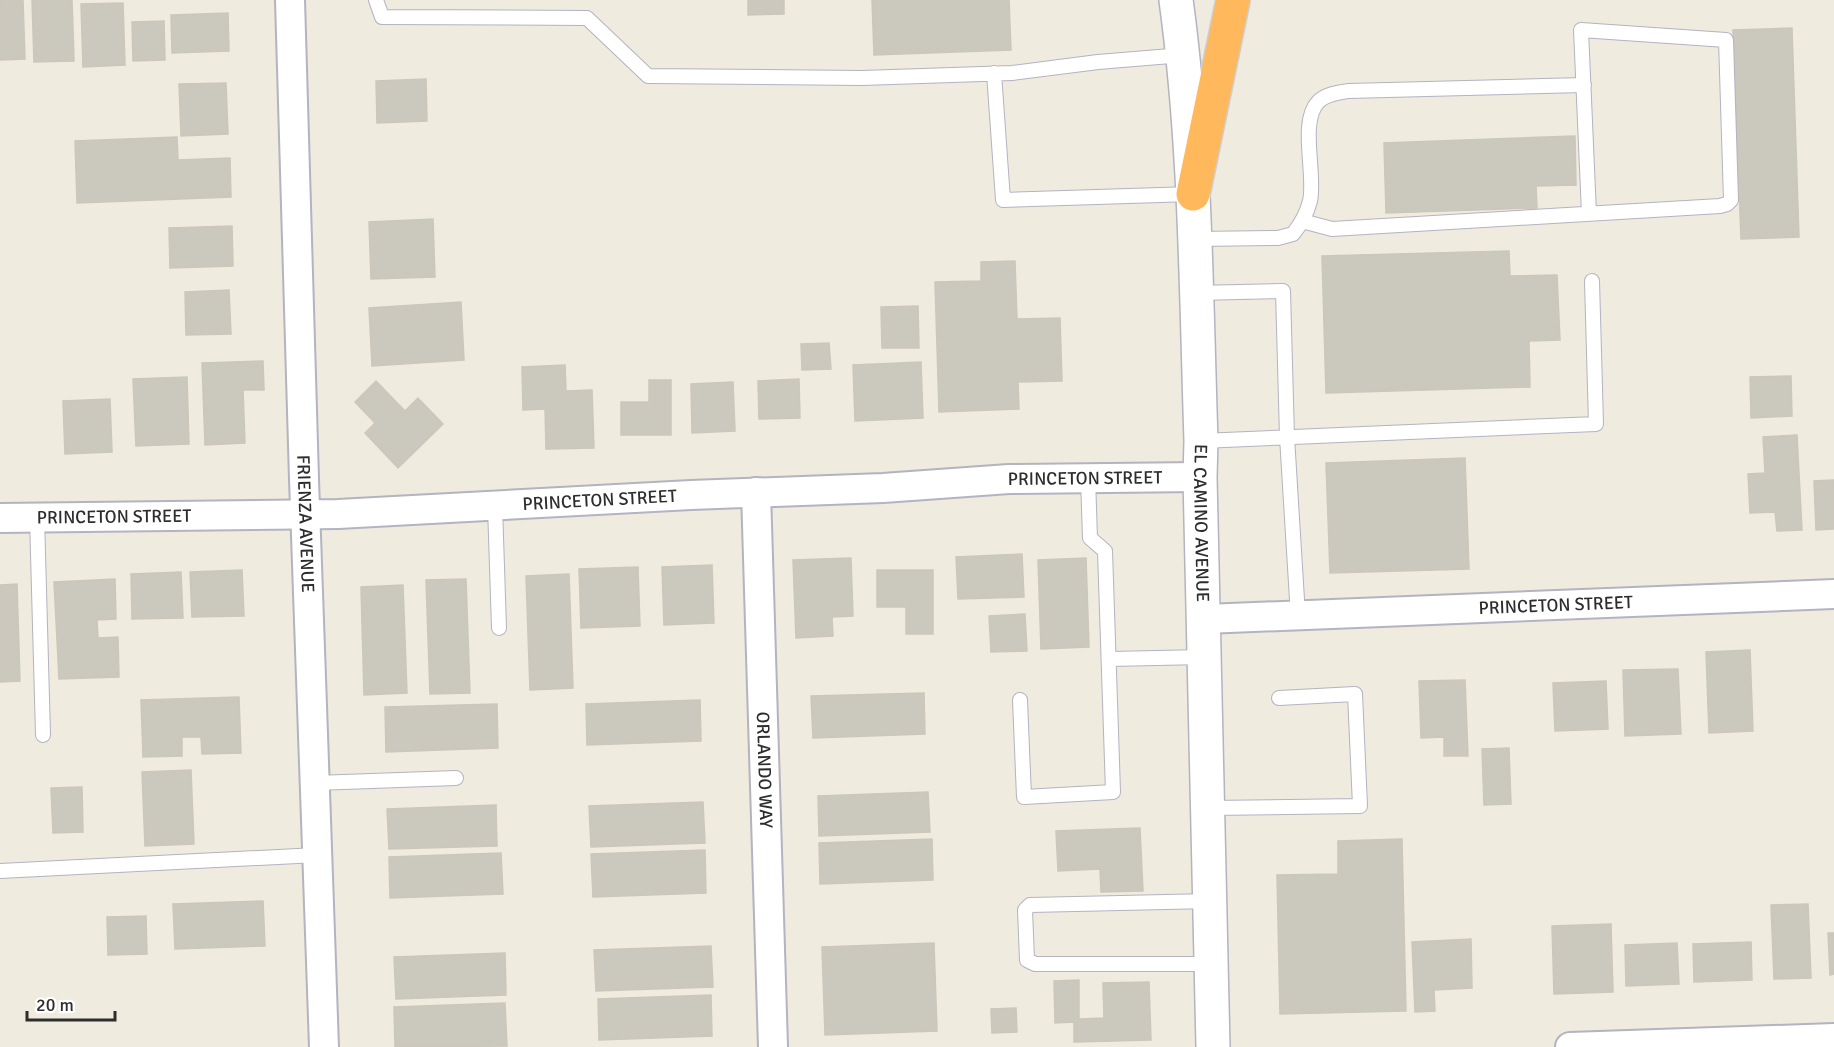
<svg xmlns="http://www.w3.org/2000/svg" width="1834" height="1047" viewBox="0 0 1834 1047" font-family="Signika,sans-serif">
<rect width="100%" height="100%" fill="#f0ebdf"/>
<path fill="#cbc9bd" stroke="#ccc7b8" stroke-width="1.5" d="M 0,0 L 23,0 L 25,59 L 0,60 Z
M 32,0 L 72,0 L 74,61 L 34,62 Z
M 748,0 L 784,0 L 784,14 L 748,15 Z
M 872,0 L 1009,0 L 1011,50 L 874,55 Z
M 123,3 L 125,65 L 83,67 L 81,4 Z
M 228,13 L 229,51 L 172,53 L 171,15 Z
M 164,21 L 165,60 L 133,61 L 132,22 Z
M 1792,28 L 1799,237 L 1741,239 L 1733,30 Z
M 426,79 L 427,121 L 377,123 L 376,81 Z
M 226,83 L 228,134 L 181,136 L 179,84 Z
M 1575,136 L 1576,185 L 1536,186 L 1537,208 L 1386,213 L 1384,143 Z
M 177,137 L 178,160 L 230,158 L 231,197 L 77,203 L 75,141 Z
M 433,219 L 435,277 L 371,279 L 369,222 Z
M 232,226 L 233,266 L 170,268 L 169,228 Z
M 1509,251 L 1510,276 L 1557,275 L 1560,340 L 1529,341 L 1530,387 L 1326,393 L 1322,256 Z
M 1015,261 L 1017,319 L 1060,318 L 1062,381 L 1018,382 L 1019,409 L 939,412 L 935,282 L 981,281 L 981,262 Z
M 229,290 L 231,334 L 186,335 L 185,292 Z
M 461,302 L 464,360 L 372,366 L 369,308 Z
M 918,306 L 919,348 L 882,348 L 881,307 Z
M 829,343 L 831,369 L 802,370 L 801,344 Z
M 263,361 L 264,390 L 243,390 L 245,443 L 205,445 L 202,363 Z
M 921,362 L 923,418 L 855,421 L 853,365 Z
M 565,365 L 566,391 L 592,390 L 594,448 L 546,449 L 545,409 L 523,410 L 522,367 Z
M 1791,376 L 1792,416 L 1751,418 L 1750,377 Z
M 187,377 L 189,444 L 136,446 L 133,379 Z
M 799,379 L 800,418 L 759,419 L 758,381 Z
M 649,380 L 671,380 L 671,435 L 621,435 L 621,402 L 649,402 Z
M 376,381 L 405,411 L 418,398 L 443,424 L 398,468 L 365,433 L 375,423 L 355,402 Z
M 733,382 L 735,431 L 692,433 L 691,384 Z
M 110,399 L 112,452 L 65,454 L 63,401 Z
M 1797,435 L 1802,530 L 1777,531 L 1775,512 L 1750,513 L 1748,474 L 1765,473 L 1763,437 Z
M 1465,458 L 1469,569 L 1330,573 L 1326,463 Z
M 1834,480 L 1834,529 L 1816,530 L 1814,481 Z
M 1022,554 L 1024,597 L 958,599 L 956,557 Z
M 851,558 L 853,616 L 832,617 L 833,636 L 796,638 L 793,560 Z
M 1086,558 L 1089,647 L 1041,649 L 1038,560 Z
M 712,565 L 714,623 L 664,625 L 662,567 Z
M 638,567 L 640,626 L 581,628 L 579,569 Z
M 242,570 L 244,616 L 192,617 L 190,572 Z
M 877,570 L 933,570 L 933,634 L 906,634 L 906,607 L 877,607 Z
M 181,572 L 183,618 L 132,619 L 131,574 Z
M 569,574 L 573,688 L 530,690 L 526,576 Z
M 115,579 L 116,619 L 97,620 L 98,638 L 118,637 L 119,677 L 59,679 L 54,582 Z
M 466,579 L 470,693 L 430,694 L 426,580 Z
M 17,584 L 20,681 L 0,682 L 0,585 Z
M 403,585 L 407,693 L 364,695 L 361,587 Z
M 1025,614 L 1027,651 L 991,652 L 989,616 Z
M 1750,650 L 1753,731 L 1709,733 L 1706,652 Z
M 1678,669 L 1681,734 L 1625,736 L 1623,670 Z
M 1465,680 L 1468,756 L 1444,756 L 1444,737 L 1421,738 L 1419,681 Z
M 1606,681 L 1608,729 L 1555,731 L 1553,683 Z
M 924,693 L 925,734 L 813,738 L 811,696 Z
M 239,697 L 241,753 L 202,754 L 201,737 L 182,737 L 182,756 L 143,757 L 141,700 Z
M 700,700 L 701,741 L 587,745 L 586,704 Z
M 497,704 L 498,748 L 386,752 L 385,707 Z
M 1509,748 L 1511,804 L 1484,805 L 1482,749 Z
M 191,770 L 194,844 L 145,846 L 142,772 Z
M 82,787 L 83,832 L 53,833 L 51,788 Z
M 928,792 L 930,832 L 819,836 L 818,796 Z
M 703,802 L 705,843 L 591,847 L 589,806 Z
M 496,805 L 497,846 L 389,849 L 387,809 Z
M 1140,828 L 1143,891 L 1101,892 L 1100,869 L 1058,871 L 1056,831 Z
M 932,839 L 933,880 L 820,884 L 819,843 Z
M 1402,839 L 1406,1011 L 1280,1014 L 1277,875 L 1338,874 L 1338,841 Z
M 705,850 L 706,893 L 593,897 L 591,854 Z
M 501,853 L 503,894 L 390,898 L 389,857 Z
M 263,901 L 265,946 L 175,949 L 173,904 Z
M 1808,904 L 1811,978 L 1774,979 L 1771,905 Z
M 146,916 L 147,954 L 108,955 L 107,917 Z
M 1611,924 L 1613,992 L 1554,994 L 1552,926 Z
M 1828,933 L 1834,933 L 1834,974 L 1830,975 Z
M 1471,939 L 1472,988 L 1434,990 L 1435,1011 L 1415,1012 L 1412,942 Z
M 1751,942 L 1752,980 L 1694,982 L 1693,944 Z
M 934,943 L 937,1031 L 825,1035 L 822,947 Z
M 1677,943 L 1679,984 L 1626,986 L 1625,945 Z
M 711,946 L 713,987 L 596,991 L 594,950 Z
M 505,953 L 506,995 L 396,999 L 394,957 Z
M 1079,980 L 1079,1019 L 1104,1018 L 1103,983 L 1149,982 L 1151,1040 L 1074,1042 L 1074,1022 L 1055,1023 L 1054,981 Z
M 711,995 L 712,1036 L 599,1040 L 598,999 Z
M 505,1003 L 507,1046 L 395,1047 L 394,1007 Z
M 1016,1008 L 1017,1032 L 992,1033 L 991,1009 Z"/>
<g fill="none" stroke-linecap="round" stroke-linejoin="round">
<defs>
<path id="lane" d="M 376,0 L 382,17 L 587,18 L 648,76 L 862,78 L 1012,73 L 1098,62 L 1183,55
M 994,73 L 1003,200 L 1193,194
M 1302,221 L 1332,229 L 1720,206 L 1727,204 L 1731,200 L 1726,40 L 1581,30 L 1589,214
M 1195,239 L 1278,238 L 1293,234 C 1301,224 1307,213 1310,201 C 1316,175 1299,122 1318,102 C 1325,94 1338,93 1348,91 L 1584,85
M 1196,293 L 1283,291 L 1287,437 L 1298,616
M 1201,441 L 1596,424 L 1592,281
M 495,506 L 499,628
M 37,517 L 43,735
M 1110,659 L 1204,657
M 1020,700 L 1024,797 L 1113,792 L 1105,551 L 1090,538 L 1088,478
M 315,783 L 456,778
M 1208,808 L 1360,806 L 1355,694 L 1279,698
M 0,871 L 317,855
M 1211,901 L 1030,905 L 1025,910 L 1027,960 L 1035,964 L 1212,964"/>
<g id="street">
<path id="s1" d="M 290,0 L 304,479 L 324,1047"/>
<path id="s2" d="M 756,492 L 773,1047"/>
<path id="s3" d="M 0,518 L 338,514 L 691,495 L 883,488 L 1009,479 L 1200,477"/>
<path id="s4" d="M 1205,619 L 1834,594"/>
<path d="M 1570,1047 L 1834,1038"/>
</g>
<g id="secondary">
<path id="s5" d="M 1176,0 C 1196,146 1196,294 1201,441 L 1200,477 L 1213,1047"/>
</g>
<path id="highway" d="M 1193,194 L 1233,0"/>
</defs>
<use href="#lane" stroke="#b3b3c2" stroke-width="16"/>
<use href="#street" stroke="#b3b3c2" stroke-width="32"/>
<use href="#secondary" stroke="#b3b3c2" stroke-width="36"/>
<use href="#highway" stroke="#cdcdcd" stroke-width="36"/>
<use href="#lane" stroke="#fff" stroke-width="14"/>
<use href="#street" stroke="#fff" stroke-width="28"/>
<use href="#secondary" stroke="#fff" stroke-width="33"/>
<use href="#highway" stroke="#ffb85b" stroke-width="33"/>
</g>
<g text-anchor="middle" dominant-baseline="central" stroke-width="4.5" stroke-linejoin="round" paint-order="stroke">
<g font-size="18" fill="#2d2d2d" stroke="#fff">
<text stroke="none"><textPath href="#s3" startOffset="1086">PRINCETON STREET</textPath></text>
<text stroke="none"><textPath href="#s3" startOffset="600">PRINCETON STREET</textPath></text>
<text stroke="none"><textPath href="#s3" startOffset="114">PRINCETON STREET</textPath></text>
<text stroke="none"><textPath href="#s5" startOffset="524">EL CAMINO AVENUE</textPath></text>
<text stroke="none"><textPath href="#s1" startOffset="524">FRIENZA AVENUE</textPath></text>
<text stroke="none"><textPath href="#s4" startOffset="351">PRINCETON STREET</textPath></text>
<text stroke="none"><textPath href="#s2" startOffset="278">ORLANDO WAY</textPath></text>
</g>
</g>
<path d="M27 1011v9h88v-9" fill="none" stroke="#2d2d2d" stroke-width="3"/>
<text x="36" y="1011" font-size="18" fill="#2d2d2d" stroke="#ffffff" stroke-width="4.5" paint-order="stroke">20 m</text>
</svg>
